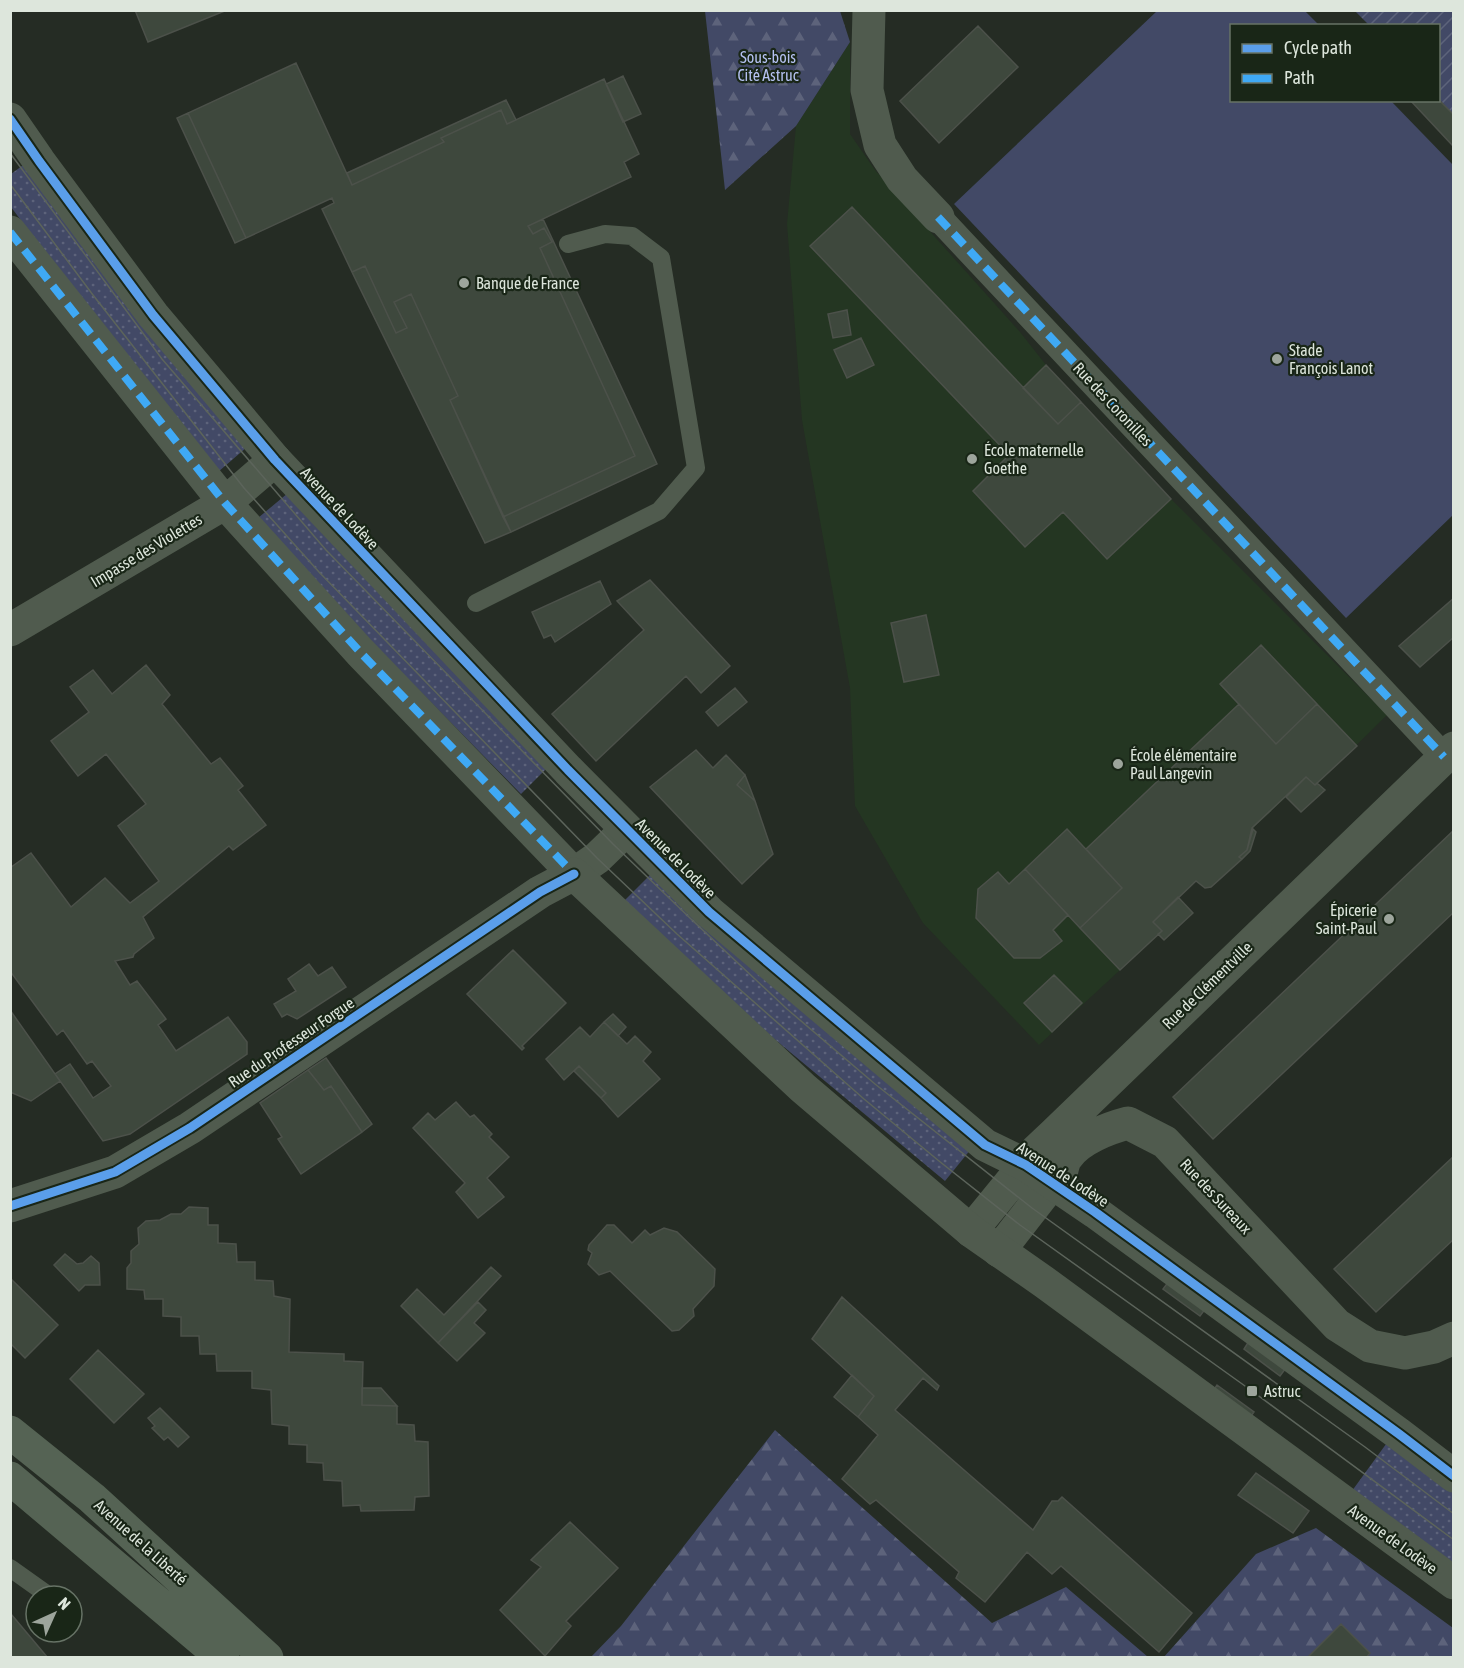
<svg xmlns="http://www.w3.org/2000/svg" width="1464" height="1668" viewBox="0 0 1464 1668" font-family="'Asap Condensed',sans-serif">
<defs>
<pattern id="grass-dots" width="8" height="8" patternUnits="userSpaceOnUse" patternTransform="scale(1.5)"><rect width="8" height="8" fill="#424966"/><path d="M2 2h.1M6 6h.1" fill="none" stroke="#5d637b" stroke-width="1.8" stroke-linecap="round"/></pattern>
<pattern id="forest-firs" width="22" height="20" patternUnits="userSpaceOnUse" patternTransform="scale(1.5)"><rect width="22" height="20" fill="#424966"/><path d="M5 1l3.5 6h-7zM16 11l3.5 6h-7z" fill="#5d637b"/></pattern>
<pattern id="garden-furrows" width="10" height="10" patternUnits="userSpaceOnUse" patternTransform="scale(1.5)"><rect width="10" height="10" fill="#424966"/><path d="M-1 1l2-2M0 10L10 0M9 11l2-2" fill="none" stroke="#5d637b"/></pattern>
</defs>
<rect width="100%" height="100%" fill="#252c24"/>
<path fill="#243622" d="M 850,42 L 850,134 L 875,170 L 1020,332 L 1046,365 L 1171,499 L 1387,715 L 1318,783 L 1325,790 L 1301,812 L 1286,797 L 1253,828 L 1256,832 L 1250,851 L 1242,859 L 1211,887 L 1205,888 L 1196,881 L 1179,897 L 1193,913 L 1164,940 L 1159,934 L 1039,1045 L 923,923 L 855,806 L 850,688 L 802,420 L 787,224 L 796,126 Z"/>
<path fill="url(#grass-dots)" d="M 26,163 L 247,447 L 218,472 L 115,346 L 11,207 L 11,174 Z
M 288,493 L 548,767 L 521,794 L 357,627 L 258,518 Z
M 653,872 L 971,1149 L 945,1181 L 772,1037 L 624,901 Z
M 1389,1440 L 1453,1489 L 1453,1571 L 1349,1495 Z"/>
<path fill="url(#forest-firs)" d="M 705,11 L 840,11 L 850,42 L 796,126 L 725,190 Z
M 775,1430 L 992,1623 L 1066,1587 L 1148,1657 L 591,1657 L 621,1626 Z
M 1316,1528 L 1453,1628 L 1453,1657 L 1163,1658 L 1256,1554 Z"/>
<path fill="url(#garden-furrows)" d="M 1355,11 L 1453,11 L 1453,115 L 1439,99 L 1438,26 L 1369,25 Z"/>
<path fill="#424966" d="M 1157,11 L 1305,11 L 1319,25 L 1232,26 L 1232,100 L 1391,101 L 1453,165 L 1453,515 L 1346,618 L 954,204 Z"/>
<path fill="#3e483d" stroke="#4c514a" stroke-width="1.5" d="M 135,10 L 227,10 L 148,42 Z
M 978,26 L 1018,67 L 939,143 L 900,101 Z
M 296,63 L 352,185 L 444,142 L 441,138 L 501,110 L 507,124 L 604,79 L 639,154 L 624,162 L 631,177 L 528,226 L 533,234 L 544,228 L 552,242 L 540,248 L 635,456 L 503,517 L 450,400 L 458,396 L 411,294 L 394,302 L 407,328 L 396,333 L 365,266 L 352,272 L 322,209 L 334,203 L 332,198 L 246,238 L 188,113 Z
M 623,76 L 641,114 L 623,122 L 606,84 Z
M 1438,99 L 1454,115 L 1454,147 L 1410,100 L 1438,100 Z
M 506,100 L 516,120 L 507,124 L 501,110 L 441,138 L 444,142 L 352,185 L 347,173 Z
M 188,113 L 246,238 L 235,243 L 177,118 Z
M 852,207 L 1058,424 L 1081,402 L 1171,499 L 1107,559 L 1063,512 L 1025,547 L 973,491 L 1009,455 L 810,246 Z
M 543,219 L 657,464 L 511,532 L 503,517 L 635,456 L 540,248 L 552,242 L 544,228 L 533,234 L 528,226 Z
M 365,266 L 396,333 L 407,328 L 394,302 L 411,294 L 458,396 L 450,400 L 511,532 L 485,543 L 352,272 Z
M 847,310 L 851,335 L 833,338 L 828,314 Z
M 861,338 L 874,365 L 847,378 L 834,350 Z
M 1046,365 L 1081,402 L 1058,424 L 1023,388 Z
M 650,580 L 730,666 L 701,693 L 686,676 L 596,761 L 552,714 L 644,630 L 617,601 Z
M 600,581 L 611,604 L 555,642 L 551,635 L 544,638 L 532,612 Z
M 1454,598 L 1454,637 L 1420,667 L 1399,646 Z
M 926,615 L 939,675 L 904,682 L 891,623 Z
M 1261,645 L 1317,704 L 1276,744 L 1220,684 Z
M 146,665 L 170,695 L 162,704 L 211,764 L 220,758 L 243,786 L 238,790 L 266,825 L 233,850 L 229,846 L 143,917 L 154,938 L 134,954 L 133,957 L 115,961 L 130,985 L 137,981 L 166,1019 L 158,1025 L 176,1051 L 228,1017 L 247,1042 L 247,1054 L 130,1134 L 103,1141 L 55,1074 L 70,1064 L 93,1098 L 111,1086 L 92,1061 L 87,1064 L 63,1030 L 57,1035 L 10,971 L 10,868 L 31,853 L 71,907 L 105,878 L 130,903 L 159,881 L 118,826 L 146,804 L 106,754 L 78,776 L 51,741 L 89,712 L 70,687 L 93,670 L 112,694 Z
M 735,688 L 747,702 L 718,726 L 706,712 Z
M 1239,704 L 1276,744 L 1317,704 L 1357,746 L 1315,785 L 1306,777 L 1252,828 L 1247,850 L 1239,857 L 1242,859 L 1211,887 L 1205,888 L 1196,881 L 1153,922 L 1162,931 L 1120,970 L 1080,928 L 1122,888 L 1086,849 Z
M 696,750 L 713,768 L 726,755 L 745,775 L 737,785 L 755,801 L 773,854 L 742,884 L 650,787 Z
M 745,775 L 755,801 L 737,785 Z
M 1306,777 L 1315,785 L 1317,783 L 1325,790 L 1301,812 L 1286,797 Z
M 1067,829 L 1122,888 L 1080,928 L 1025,869 Z
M 1253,829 L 1256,832 L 1250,851 L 1242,859 L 1239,857 L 1247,850 Z
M 1454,830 L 1454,912 L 1213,1139 L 1173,1097 Z
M 1025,869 L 1068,915 L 1053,930 L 1062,941 L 1040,958 L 1014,958 L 976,918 L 978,889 L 998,872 L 1009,884 Z
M 1178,897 L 1193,913 L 1164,940 L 1158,934 L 1162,931 L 1153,922 Z
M 513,950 L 566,1003 L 522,1046 L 524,1048 L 522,1050 L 467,994 Z
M 309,964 L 318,976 L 332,967 L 346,987 L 297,1019 L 287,1014 L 282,1017 L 274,1004 L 296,991 L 288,979 Z
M 1054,975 L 1082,1003 L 1052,1032 L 1024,1003 Z
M 10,1010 L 60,1081 L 31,1101 L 10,1092 Z
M 613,1014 L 626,1027 L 618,1036 L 604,1022 Z
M 604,1022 L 627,1044 L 635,1036 L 651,1052 L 643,1061 L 660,1079 L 618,1117 L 601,1098 L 606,1093 L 579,1066 L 564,1080 L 546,1059 L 580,1027 L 590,1037 Z
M 326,1058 L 372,1124 L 362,1132 L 331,1086 L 324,1090 L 308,1070 Z
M 579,1066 L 606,1093 L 601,1098 L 574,1071 Z
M 308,1070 L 324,1090 L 331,1086 L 362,1132 L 301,1174 L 278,1139 L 282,1137 L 260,1103 Z
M 456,1102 L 470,1117 L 474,1115 L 492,1134 L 489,1137 L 509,1157 L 487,1178 L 504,1197 L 478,1218 L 456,1192 L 465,1183 L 413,1128 L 428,1113 L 435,1120 Z
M 1454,1156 L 1454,1239 L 1376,1312 L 1334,1269 Z
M 189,1207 L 208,1208 L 208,1225 L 218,1225 L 218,1243 L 236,1244 L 237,1262 L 255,1262 L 255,1280 L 273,1281 L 274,1296 L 290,1299 L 289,1352 L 344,1354 L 344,1361 L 363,1362 L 362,1405 L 397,1406 L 397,1424 L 414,1425 L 415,1441 L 428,1442 L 429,1496 L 415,1497 L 414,1510 L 361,1511 L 360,1505 L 343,1506 L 342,1481 L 324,1480 L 323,1463 L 307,1462 L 307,1445 L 289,1444 L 289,1426 L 272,1424 L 271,1390 L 252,1388 L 252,1371 L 217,1371 L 216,1354 L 200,1354 L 199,1336 L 181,1336 L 181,1317 L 163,1316 L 163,1299 L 145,1299 L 144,1290 L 127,1289 L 127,1268 L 131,1263 L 131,1251 L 139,1244 L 138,1228 L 146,1221 L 160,1220 L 171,1214 L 181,1214 Z
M 607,1225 L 614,1225 L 632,1243 L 645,1230 L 650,1235 L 664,1228 L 677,1232 L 715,1269 L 714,1286 L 693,1309 L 694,1316 L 679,1330 L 672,1331 L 610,1271 L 599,1275 L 588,1264 L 592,1253 L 588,1250 L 589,1245 Z
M 65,1254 L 77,1264 L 83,1263 L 91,1256 L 99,1263 L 100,1285 L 85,1285 L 79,1291 L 54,1265 Z
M 491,1267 L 501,1276 L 438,1343 L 401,1306 L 417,1289 L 444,1315 Z
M 10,1278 L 58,1325 L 25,1358 L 10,1343 Z
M 1169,1281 L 1206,1308 L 1200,1316 L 1163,1289 Z
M 842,1297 L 939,1386 L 937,1390 L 923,1378 L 895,1410 L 1033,1530 L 1052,1501 L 1058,1501 L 1062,1497 L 1192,1613 L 1159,1652 L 1061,1566 L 1052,1574 L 1027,1552 L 985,1602 L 956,1578 L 959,1572 L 876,1500 L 870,1504 L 842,1479 L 878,1435 L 858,1417 L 874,1396 L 812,1339 Z
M 478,1302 L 486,1310 L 474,1323 L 485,1333 L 457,1361 L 438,1343 Z
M 1249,1341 L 1286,1368 L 1280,1376 L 1244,1349 Z
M 98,1350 L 144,1394 L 114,1423 L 70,1379 Z
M 852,1375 L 874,1396 L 858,1417 L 834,1397 Z
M 1217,1385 L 1254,1412 L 1248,1420 L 1211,1394 Z
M 362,1388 L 381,1388 L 397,1406 L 362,1405 Z
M 160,1408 L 189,1437 L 178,1447 L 168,1437 L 164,1440 L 152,1428 L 155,1426 L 148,1418 Z
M 1256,1473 L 1309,1511 L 1293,1533 L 1238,1495 Z
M 570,1522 L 618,1568 L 566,1621 L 571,1626 L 545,1656 L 500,1610 L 541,1567 L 531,1560 Z
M 11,1614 L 48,1658 L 10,1658 Z
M 1341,1624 L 1370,1653 L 1366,1658 L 1307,1658 Z"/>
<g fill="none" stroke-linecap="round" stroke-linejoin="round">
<path stroke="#505b4e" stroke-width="18" d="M 476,603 L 659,511 L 696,468 L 661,258 L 632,236 L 605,234 L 568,244
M 10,1568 L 48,1595"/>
<path stroke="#505b4e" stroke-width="27" d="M 938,217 L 1444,757"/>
<path stroke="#505b4e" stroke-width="33" d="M 869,10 L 867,90 L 880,145 L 902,179 L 938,217
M 10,232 L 225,503 L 360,652 L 574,874 L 597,858 L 626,830
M 10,630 L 225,503 L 275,460
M 971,1231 L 1037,1150 L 1054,1134 L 1454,748
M 999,1251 L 1062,1170 C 1063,1166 1064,1160 1067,1157 C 1079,1139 1109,1128 1128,1123 L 1165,1142 L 1337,1325 L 1370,1346 L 1405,1353 L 1434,1347 L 1454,1338"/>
<path stroke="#505b4e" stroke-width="33" d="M 10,119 L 39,161 L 153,315 L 275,460 L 568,770 L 709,912 L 985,1145 L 1026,1165 L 1095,1212 L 1399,1434 L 1454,1476
M 10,1206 L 115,1172 L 190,1128 L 540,892 L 574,874 L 803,1088 L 971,1231 L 1044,1282 L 1454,1583"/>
<path stroke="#556354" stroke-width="33" d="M 10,1432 L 92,1498 L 267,1658
M 10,1478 L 223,1658"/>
<path stroke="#5c645b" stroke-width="1.5" d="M 10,153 L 162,359 L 326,550 L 613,844 L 691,919 L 787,1009 L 875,1084 L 1032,1208 L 1365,1447 L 1454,1514
M 10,184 L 93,295 L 244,488 L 319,572 L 597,858 L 677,934 L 864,1099 L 939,1161 L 1020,1225 L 1252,1391 L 1454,1540"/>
<path stroke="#3fa9f5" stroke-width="8" stroke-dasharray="15 8" stroke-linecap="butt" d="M 938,217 L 1444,757
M 10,232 L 225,503 L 360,652 L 574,874"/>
<defs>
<path id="cycleway" d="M 10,119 L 39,161 L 153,315 L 275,460 L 568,770 L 709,912 L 985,1145 L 1026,1165 L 1095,1212 L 1399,1434 L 1454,1476
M 10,1206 L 115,1172 L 190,1128 L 540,892 L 574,874"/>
</defs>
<use href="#cycleway" stroke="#192617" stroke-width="13"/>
<use href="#cycleway" stroke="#5a9eea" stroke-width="9"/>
</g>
<g fill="#9da59c" stroke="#192617" stroke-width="2">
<circle cx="464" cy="283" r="6"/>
<circle cx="1277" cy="359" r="6"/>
<circle cx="972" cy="459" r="6"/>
<circle cx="1118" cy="764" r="6"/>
<circle cx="1389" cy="919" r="6"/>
<rect x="1246" y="1385" width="12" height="12" rx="3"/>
</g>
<g text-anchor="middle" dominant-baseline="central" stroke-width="4.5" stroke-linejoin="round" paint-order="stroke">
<g font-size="16" fill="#b5c1f1" stroke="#192617">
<text x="768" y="57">Sous-bois<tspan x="768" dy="18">Cité Astruc</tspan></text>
</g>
<g font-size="16" fill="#dde6dc" stroke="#192617" text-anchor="start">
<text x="476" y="283">Banque de France</text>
<text x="1289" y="350">Stade<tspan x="1289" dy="18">François Lanot</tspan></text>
<text x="984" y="450">École maternelle<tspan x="984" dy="18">Goethe</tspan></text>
<text x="1130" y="755">École élémentaire<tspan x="1130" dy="18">Paul Langevin</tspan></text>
<text x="1377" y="910" text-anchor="end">Épicerie<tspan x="1377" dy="18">Saint-Paul</tspan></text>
<text x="1264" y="1391">Astruc</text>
</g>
<g font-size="16" fill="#dde6dc" stroke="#192617">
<text transform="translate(1113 404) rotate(47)">Rue des Coronilles</text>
<text transform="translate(340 508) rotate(47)">Avenue de Lodève</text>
<text transform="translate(146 550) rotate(-31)">Impasse des Violettes</text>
<text transform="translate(676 858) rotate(45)">Avenue de Lodève</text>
<text transform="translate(1207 985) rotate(-44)">Rue de Clémentville</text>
<text transform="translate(291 1042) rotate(-34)">Rue du Professeur Forgue</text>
<text transform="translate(1063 1174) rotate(33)">Avenue de Lodève</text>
<text transform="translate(1216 1196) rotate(47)">Rue des Sureaux</text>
<text transform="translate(1393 1539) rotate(36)">Avenue de Lodève</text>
<text transform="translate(141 1542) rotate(42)">Avenue de la Liberté</text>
</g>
</g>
<rect width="1464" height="1668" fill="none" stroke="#dde6dc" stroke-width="24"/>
<rect x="1230" y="24" width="210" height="78" fill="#192617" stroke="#677366" stroke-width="1.5"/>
<rect x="1242" y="44" width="30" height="9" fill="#5a9eea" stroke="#677366" stroke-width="1.5"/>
<text x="1284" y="54" font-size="18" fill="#dde6dc">Cycle path</text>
<rect x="1242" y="74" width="30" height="9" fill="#3fa9f5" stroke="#677366" stroke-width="1.5"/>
<text x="1284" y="84" font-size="18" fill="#dde6dc">Path</text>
<g transform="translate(54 1614) rotate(45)"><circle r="28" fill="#192617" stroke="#677366" stroke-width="1.5"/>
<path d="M0-4.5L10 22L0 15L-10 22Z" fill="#9da59c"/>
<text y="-9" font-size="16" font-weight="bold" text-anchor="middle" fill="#dde6dc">N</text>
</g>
</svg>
